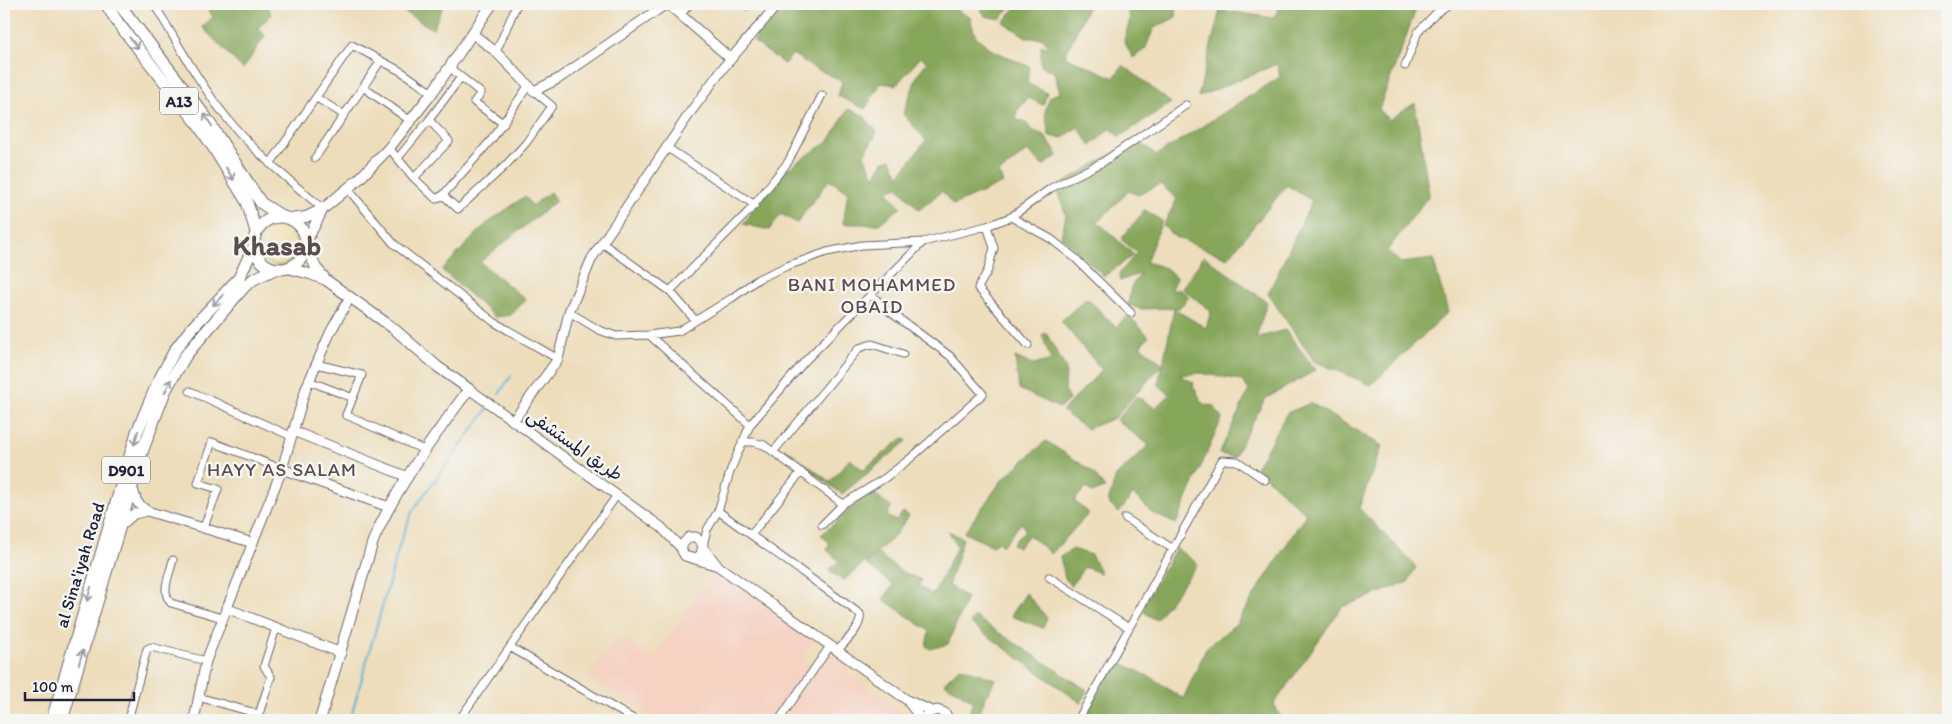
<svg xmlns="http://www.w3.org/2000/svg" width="1952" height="724" viewBox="0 0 1952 724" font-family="Itim,'Playpen Sans Arabic',sans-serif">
<rect width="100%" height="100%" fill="#f6f6f2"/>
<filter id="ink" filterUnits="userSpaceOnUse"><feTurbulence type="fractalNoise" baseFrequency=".02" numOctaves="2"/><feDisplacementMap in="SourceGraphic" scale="10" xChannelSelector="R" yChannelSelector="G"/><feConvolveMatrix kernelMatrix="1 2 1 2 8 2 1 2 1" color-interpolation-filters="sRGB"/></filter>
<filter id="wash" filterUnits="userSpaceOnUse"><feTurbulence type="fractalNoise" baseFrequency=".0096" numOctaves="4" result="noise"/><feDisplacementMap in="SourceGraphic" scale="20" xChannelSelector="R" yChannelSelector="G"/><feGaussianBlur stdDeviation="1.12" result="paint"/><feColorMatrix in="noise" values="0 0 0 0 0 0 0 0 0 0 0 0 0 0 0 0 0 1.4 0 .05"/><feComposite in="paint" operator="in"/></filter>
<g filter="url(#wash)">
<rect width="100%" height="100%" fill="#edddbb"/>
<path fill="#f5d2c2" d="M 715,570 L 814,641 L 802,658 L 811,665 L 774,720 L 661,720 L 587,679 L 618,635 L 654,659 L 693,600 Z
M 832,651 L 851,665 L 847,672 L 914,720 L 783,720 Z"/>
<path fill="#86a65a" stroke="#54644a" d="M 205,4 L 267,4 L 271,15 L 258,28 L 265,36 L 243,69 L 202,27 L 213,17 Z
M 391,4 L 442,4 L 443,6 L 433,29 Z
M 727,4 L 755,4 L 745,11 Z
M 785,4 L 945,4 L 970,17 L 975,35 L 990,49 L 1030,67 L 1027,83 L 1047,93 L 1043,105 L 1028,98 L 1017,111 L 1016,120 L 1024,121 L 1032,130 L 1044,135 L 1058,155 L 1043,166 L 1027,151 L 999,173 L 1003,183 L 953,205 L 942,191 L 919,210 L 898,187 L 887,191 L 901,207 L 879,224 L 843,224 L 848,192 L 829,180 L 797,223 L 781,214 L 769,230 L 743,224 L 781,173 L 829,141 L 848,109 L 863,115 L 877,132 L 864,155 L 875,178 L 883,162 L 891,159 L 899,176 L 926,140 L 903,114 L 918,74 L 927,62 L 921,57 L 896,85 L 881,83 L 865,109 L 838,96 L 842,81 L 810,66 L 793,54 L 784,64 L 753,41 Z
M 978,4 L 1014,4 L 1000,19 L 985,16 Z
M 1019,4 L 1089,4 L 1065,56 L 1114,78 L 1123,65 L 1171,103 L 1119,137 L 1110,128 L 1091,146 L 1078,127 L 1063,138 L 1049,136 L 1045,112 L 1050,96 L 1060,93 L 1054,72 L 1041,66 L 1041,45 L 1049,48 L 1043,38 L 1028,38 L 1003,22 Z
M 1125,4 L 1138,6 L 1139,4 L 1177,4 L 1176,17 L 1154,28 L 1145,49 L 1133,58 L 1124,41 L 1130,19 Z
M 1282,4 L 1418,4 L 1379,109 L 1389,120 L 1415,103 L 1429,195 L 1387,251 L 1401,263 L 1433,259 L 1448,312 L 1371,385 L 1314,361 L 1268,294 L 1312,201 L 1287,185 L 1228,258 L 1175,237 L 1163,226 L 1177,199 L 1160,184 L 1138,195 L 1129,191 L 1098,222 L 1134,255 L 1104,276 L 1061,237 L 1066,216 L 1057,187 L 1136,139 L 1157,155 L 1280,77 L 1277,64 L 1198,97 L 1220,10 L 1273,18 Z
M 550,192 L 556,201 L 480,262 L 526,300 L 511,315 L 495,317 L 442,270 L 485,225 L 525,196 L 532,206 Z
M 1145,210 L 1162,221 L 1146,262 L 1166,268 L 1177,278 L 1170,290 L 1181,290 L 1189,297 L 1179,308 L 1141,309 L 1128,305 L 1131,287 L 1141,273 L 1120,281 L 1119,274 L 1137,253 L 1121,239 Z
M 1204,256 L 1267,302 L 1256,338 L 1285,330 L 1316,370 L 1265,399 L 1234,457 L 1219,454 L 1249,390 L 1241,380 L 1200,373 L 1180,375 L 1194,383 L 1193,386 L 1204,405 L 1214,406 L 1222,418 L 1176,524 L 1152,513 L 1133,494 L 1119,513 L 1108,503 L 1116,476 L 1149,445 L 1116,420 L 1137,396 L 1155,408 L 1170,395 L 1158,384 L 1162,365 L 1114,418 L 1087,429 L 1062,411 L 1102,370 L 1061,321 L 1087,298 L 1116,327 L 1128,315 L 1149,336 L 1140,346 L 1163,364 L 1174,309 L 1206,328 L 1211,311 L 1182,288 Z
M 1046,333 L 1066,369 L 1065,392 L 1069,400 L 1059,408 L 1019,389 L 1015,357 L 1034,365 L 1051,360 L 1042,335 Z
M 1311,403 L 1382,446 L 1359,508 L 1416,567 L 1408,582 L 1342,607 L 1274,704 L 1282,720 L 1084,720 L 1116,660 L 1154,679 L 1183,699 L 1207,647 L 1236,624 L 1306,514 L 1256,468 L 1287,413 Z
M 903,438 L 907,441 L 842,494 L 783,450 L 785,448 L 830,482 L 850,459 L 863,470 Z
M 1046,441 L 1092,471 L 1105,488 L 1092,493 L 1086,487 L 1074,501 L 1089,513 L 1051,554 L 1029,535 L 1018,548 L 1012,544 L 1025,530 L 1022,522 L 1002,546 L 997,541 L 993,546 L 964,533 L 1002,480 Z
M 871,491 L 891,507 L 887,516 L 896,521 L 903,512 L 909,516 L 892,539 L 843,581 L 829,570 L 839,561 L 827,550 L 830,543 L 821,535 Z
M 949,531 L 963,539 L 948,586 L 953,588 L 967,598 L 948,644 L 930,649 L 926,646 L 929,631 L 883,599 L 893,585 L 865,563 L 877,553 L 899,570 L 921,580 L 919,586 L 933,595 L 957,547 Z
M 1176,548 L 1198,564 L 1156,620 L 1141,610 Z
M 1073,549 L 1091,555 L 1101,573 L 1084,567 L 1071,587 L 1065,578 L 1060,557 Z
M 1026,593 L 1047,618 L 1043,628 L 1011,616 Z
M 975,617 L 1087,690 L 1081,703 L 970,623 Z
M 960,667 L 995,679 L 975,720 L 967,720 L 973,701 L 944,683 Z"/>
<path fill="#eeda9e" stroke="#887e6c" d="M259 246a19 19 0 1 1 38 0a19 19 0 1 1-38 0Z"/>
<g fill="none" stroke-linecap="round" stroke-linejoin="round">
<path stroke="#54b0d2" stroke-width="2" d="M 499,394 L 511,376
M 350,720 L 401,540 L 413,510 L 489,407"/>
</g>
</g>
<g filter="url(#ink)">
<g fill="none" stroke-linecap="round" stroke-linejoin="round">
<defs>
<path id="minor" d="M 154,4 C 177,42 198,82 226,117 C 254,152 289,180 323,209
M 680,15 L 690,4
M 496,52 L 517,4
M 1405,66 L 1418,32 L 1436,13 L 1449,4
M 450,68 L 481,93 L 474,102 L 504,124
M 363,87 L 412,122
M 317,98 L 344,115
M 666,147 L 755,205
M 389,148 L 414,178 L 436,199 L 443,195 L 458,209 L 505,166 L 526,143 L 552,106 L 534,91
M 315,158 L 380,62
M 398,158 L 429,120 L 461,77
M 270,164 L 352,45 L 402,72 L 432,93
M 414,178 L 449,141 L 429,120
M 348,189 L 394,244 L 494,322 L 558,359
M 443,195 L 492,139 L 528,86
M 1011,217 L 1051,188 L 1103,162 L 1186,105
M 987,226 L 994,248 L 988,270 L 978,288 L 1028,345
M 602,243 L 670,291 L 695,320
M 670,291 L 749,211 L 788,162 L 822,95
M 569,312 L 599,330 L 616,336 L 649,335 L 679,331 L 732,298 L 758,279 L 787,266 L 827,252 L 862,245 L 923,242 L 987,226 L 1011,217 L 1051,239 L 1075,258 L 1131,313
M 649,335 L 750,425
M 316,364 L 362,375 L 346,415 L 424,450
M 309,381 L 353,398
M 190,391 L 291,436
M 742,442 L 753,442 L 764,445 L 843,504
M 774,451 L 859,348 L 872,344 L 903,354
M 617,495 L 510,647 L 635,720
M 718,511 L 860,614 C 863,626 845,642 837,651
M 1125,518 L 1173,549
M 822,525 L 843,504 L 885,478 L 912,457 L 983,394 L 950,356 L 886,309 L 872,295
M 204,527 L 218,489 L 198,483 L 212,442 L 282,469
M 751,535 L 801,472
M 703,545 L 707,530 L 718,511 L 731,469 L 750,425 L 805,361 L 923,242
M 173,560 C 170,574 160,592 171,603 L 222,618
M 1049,577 L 1129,628
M 198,697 L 259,714 L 271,677 L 264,666 L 276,628
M 128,720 L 147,649 L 151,647 L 206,661
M 459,720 L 510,647
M 779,720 L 830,646
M 1078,720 L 1222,460 L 1237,461 L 1265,480"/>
<path id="tertiary" d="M 668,4 L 731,59
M 473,34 L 496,52 L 534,91 L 558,79 L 666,4
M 469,389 L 661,527 L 681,548
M 513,421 L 558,359 L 569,312 L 592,258 L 692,110 L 723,68 L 778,4
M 293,431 L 408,477
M 282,469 L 389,507
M 132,486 L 137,502 L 147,511 L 253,543
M 120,526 L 134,514 L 147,511
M 703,548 L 718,566 L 907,700 L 932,711
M 695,558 L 701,555 L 703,545 L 696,537 L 689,537 L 682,545 L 682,551 L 685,556 L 715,565
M 226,608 L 341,653
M 909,703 L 922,720
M 194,720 L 206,661 L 282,469 L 306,388 L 330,333 L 350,297
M 925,720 L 928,713 L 937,710 L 945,713 L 949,720"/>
<path id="secondary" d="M 290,219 L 306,217 L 323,209 L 359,179 L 389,148 L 432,93 L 492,4
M 306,242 L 323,209
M 306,244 L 316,268 L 324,277
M 288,268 L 310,274 L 326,280 L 393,328 L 438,367 L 469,389 C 434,437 397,485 373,541 L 320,720"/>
<path id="trunk" d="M 106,4 L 118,23 L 195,120 L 215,150 L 247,202 L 256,232
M 119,4 L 205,116 L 261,203 L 283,217
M254 243a26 26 0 1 1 52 0a26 26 0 1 1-52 0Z
M 52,720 L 137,432 L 158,382 L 175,350 L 191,329 L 239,278 L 254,246
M 62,720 L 142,452 L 165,391 L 186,355 L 244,287 L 254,279 L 275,269"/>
</defs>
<use href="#minor" stroke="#696368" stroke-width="9"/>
<use href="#tertiary" stroke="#696368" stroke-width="11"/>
<use href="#secondary" stroke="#696368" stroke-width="12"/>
<use href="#trunk" stroke="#696368" stroke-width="13"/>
<use href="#minor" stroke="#fff" stroke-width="7"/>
<use href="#tertiary" stroke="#fff" stroke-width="9"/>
<use href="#secondary" stroke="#fff" stroke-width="10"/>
<use href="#trunk" stroke="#fff" stroke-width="11"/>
</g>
<defs><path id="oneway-shaft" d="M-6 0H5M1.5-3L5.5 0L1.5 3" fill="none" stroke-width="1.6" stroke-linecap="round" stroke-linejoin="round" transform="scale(1.25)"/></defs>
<g stroke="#9c9ca7">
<use href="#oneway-shaft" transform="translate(134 43) rotate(51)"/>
<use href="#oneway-shaft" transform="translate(208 120) rotate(-123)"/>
<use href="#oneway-shaft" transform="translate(230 174) rotate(58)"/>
<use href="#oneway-shaft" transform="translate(218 300) rotate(134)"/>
<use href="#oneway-shaft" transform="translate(168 386) rotate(-64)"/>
<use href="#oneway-shaft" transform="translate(136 438) rotate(106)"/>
<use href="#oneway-shaft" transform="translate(89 594) rotate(107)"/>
<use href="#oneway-shaft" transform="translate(81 657) rotate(-73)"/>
</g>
</g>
<g text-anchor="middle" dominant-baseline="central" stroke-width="5" stroke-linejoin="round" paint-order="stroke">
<g fill="#f6f6f2" stroke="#626272" stroke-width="1">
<rect x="160" y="87.5" width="38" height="27" rx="4"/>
<rect x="102" y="456.5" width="48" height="27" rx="4"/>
</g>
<g font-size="16" font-weight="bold" fill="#22223b">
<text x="179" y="101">A13</text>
<text x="126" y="470">D901</text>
</g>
<g font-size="18" fill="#22223b" stroke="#f6f6f2">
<text transform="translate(575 445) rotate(35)">طريق المستشفى</text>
<text transform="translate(80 565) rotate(-73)">al Sina'iyah Road</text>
</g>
<g font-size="19" letter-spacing="1" fill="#5e4b50" stroke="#f6f6f2">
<text x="872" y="284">BANI MOHAMMED<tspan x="872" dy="22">OBAID</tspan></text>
<text x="282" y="469">HAYY AS SALAM</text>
</g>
<g font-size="28" font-weight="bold" fill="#5e4b50" stroke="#f6f6f2">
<text x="277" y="245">Khasab</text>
</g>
</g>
<rect width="1952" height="724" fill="none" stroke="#f6f6f2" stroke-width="20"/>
<path d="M25 692v8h109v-8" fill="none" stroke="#22223b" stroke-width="2.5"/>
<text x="32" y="692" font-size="15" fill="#22223b" stroke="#f6f6f2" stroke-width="4" paint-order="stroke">100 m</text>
</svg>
